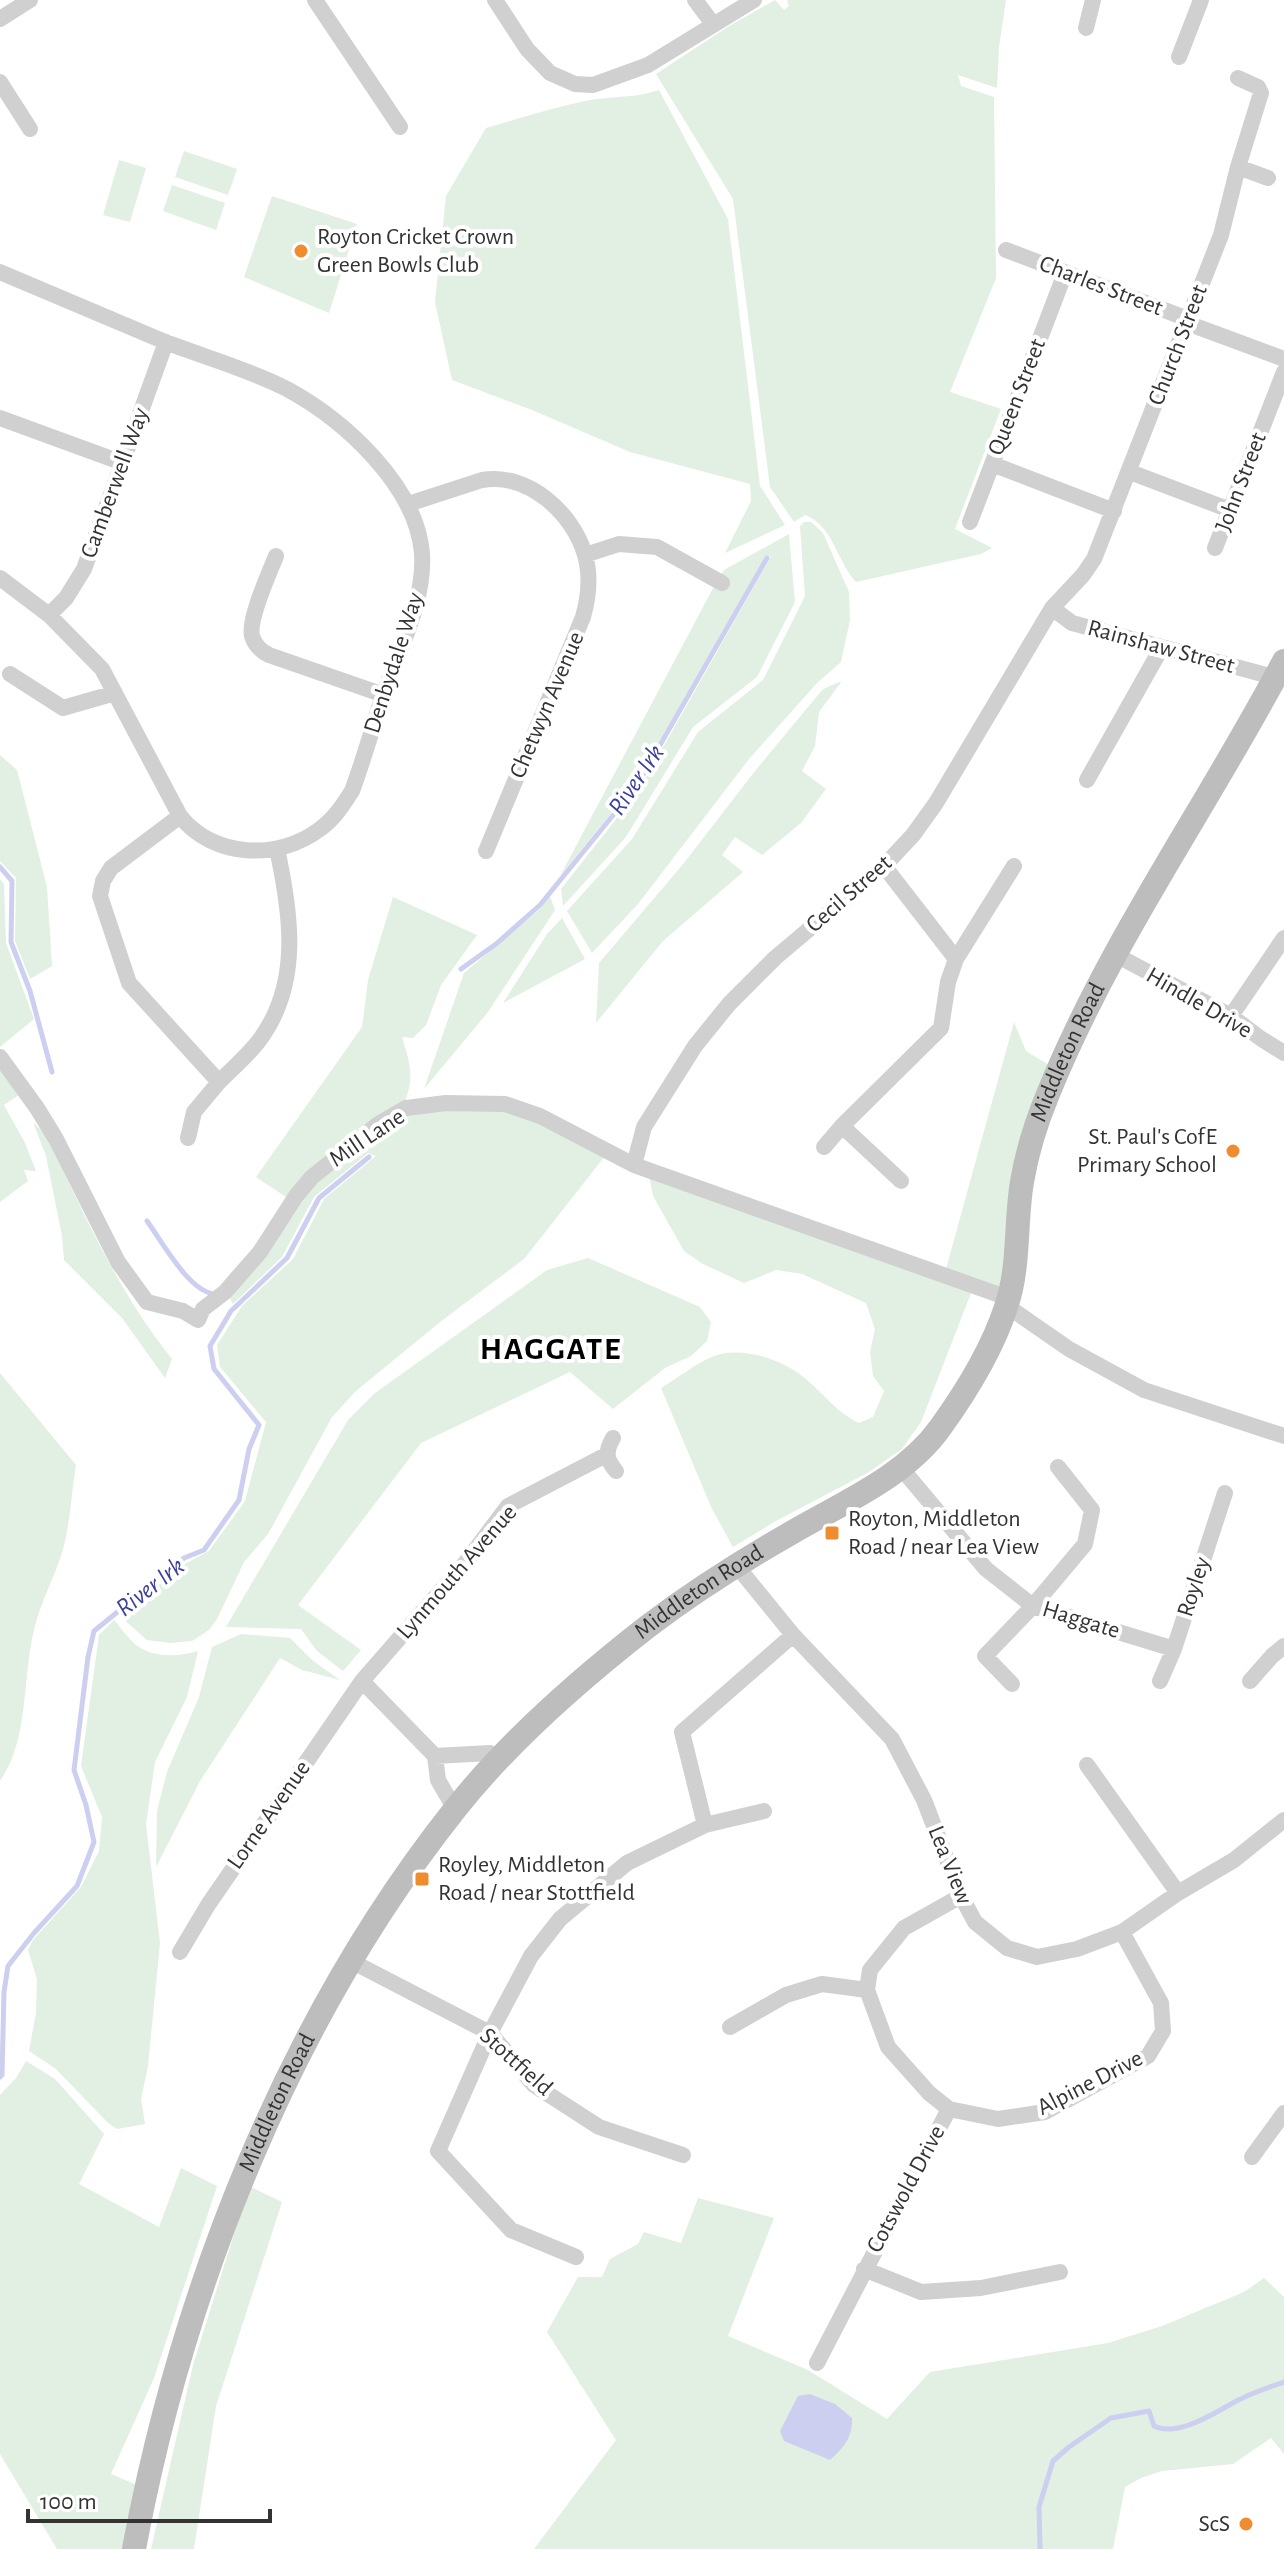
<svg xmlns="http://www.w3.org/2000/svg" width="1284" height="2549" viewBox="0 0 1284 2549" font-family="'Alegreya Sans',sans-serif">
<rect width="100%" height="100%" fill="#fff"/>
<path fill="#e1f0e2" d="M 775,0 L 784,10 L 789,6 L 787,0 L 1006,0 L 999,47 L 997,88 L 958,75 L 961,86 L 994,97 L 996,278 L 950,392 L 1001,409 L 955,529 L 992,548 L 981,554 L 856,582 C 837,562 833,525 805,515 L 794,522 L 770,487 L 733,199 L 656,74 L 729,26 Z
M 659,90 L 728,219 L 760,486 L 785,525 L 725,553 L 751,501 L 750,484 L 630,452 L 532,410 L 452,380 L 435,302 L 446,196 L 486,128 C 521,118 555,107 590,100 C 613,96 636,98 659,90 Z
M 184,151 L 237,169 L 228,195 L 175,177 Z
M 119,160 L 146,168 L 130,222 L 103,215 Z
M 172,185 L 225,203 L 216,230 L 163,211 Z
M 272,196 L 357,224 L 329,313 L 244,277 Z
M 804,522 L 811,522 L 823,533 L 849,592 L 850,620 L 841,662 L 817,683 L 749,759 L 638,904 L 592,953 L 567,911 L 632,839 L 698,732 L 763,680 L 805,596 L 800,526 Z
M 789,534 L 795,602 L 757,677 L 693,727 L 626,837 L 563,906 L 561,889 L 639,790 L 771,556 L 765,557 L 634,785 L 560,876 L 719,577 L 724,570 Z
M 842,681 L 819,712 L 815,746 L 802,771 L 826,789 L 801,823 L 762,855 L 735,837 L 722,855 L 743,872 L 663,941 L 596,1023 L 599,963 L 684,863 L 755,771 L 823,689 Z
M 0,755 L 17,770 L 47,887 L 52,966 L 30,979 L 15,941 L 16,878 L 0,861 Z
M 0,879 L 4,884 L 6,943 L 34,1019 L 0,1047 Z
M 550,896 L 555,910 L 488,1012 L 424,1089 L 464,973 L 540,909 Z
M 393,897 L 477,935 L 441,985 L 426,1025 L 413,1038 L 402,1037 C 410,1064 415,1077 404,1104 L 289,1199 L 256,1177 L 362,1027 L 368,980 Z
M 562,918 L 585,959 L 503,1003 L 547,934 Z
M 1014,1022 L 1026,1051 L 1049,1065 L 1001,1292 L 946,1269 Z
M 0,1068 L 19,1095 L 4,1105 L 25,1143 L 36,1171 L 24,1170 L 28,1181 L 0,1202 Z
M 501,1108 L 538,1122 L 605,1156 L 524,1259 L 440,1322 L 356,1391 L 332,1417 L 268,1534 L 244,1562 L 217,1619 L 209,1630 L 192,1641 L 170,1643 L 147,1640 L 121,1617 L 181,1566 L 209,1551 L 245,1501 L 266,1422 L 220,1367 L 217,1345 L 242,1306 L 293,1259 L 324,1199 L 376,1156 L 368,1153 L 314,1197 L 282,1257 L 233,1304 L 228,1295 L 303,1193 L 347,1153 L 410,1112 Z
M 33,1122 L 43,1132 L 51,1145 C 87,1221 120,1294 172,1359 L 165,1378 L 122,1318 L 64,1260 L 62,1236 L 46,1156 Z
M 649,1175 L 971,1293 L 921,1422 L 902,1449 L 869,1472 L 776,1521 L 733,1547 L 712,1509 L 661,1388 C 678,1378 696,1363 714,1356 C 743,1345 786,1361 807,1380 C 826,1396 836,1412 859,1423 L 873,1417 L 884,1391 L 873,1376 L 870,1352 L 875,1329 L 866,1303 L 802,1274 L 776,1270 L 744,1283 L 701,1263 L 684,1251 L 653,1196 Z
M 588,1258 L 700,1307 L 711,1322 L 707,1341 L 691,1356 L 665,1368 L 613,1409 L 570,1372 L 421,1443 L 298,1605 L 361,1650 L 343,1671 L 317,1651 L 301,1629 L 226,1627 L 348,1420 L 375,1393 L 547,1270 Z
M 0,1373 L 76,1465 C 71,1495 70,1528 61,1556 C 53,1580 41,1602 35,1626 C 22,1673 30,1739 0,1781 Z
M 114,1620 C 121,1628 128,1638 136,1645 C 153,1658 179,1657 198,1651 L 187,1697 L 155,1762 L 146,1824 L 160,1943 L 148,2066 L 141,2099 L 145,2124 L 117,2129 L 108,2123 L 56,2069 L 29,2051 L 36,2013 L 37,1979 L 28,1950 L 33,1940 L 81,1887 L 99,1851 L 102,1817 L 81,1766 L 99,1635 Z
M 241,1634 L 290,1638 L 312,1660 L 340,1680 L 302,1670 L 280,1658 L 200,1781 L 156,1867 L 157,1811 L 167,1772 L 199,1697 L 212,1647 Z
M 26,2061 L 55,2079 L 104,2134 L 79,2184 L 159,2227 L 181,2168 L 217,2186 L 154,2378 L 111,2474 L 137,2485 L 128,2549 L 57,2549 L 0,2454 L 0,2095 L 16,2078 Z
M 249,2186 L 282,2202 L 216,2406 L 194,2549 L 151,2549 L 193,2365 Z
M 698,2198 L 774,2218 L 728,2336 L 808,2370 L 887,2419 L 930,2372 L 1108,2343 L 1162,2326 L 1244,2292 L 1264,2278 L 1284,2297 L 1284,2454 L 1271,2438 L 1233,2464 L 1162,2471 L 1141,2478 L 1125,2487 L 1113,2549 L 534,2549 L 616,2440 L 547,2332 L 578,2277 L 602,2277 L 610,2259 L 638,2244 L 644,2232 L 681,2243 Z"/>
<path fill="#cdcff0" d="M 810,2394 L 835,2404 L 852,2418 C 853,2437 844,2447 830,2460 L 784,2441 L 780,2431 L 798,2396 Z"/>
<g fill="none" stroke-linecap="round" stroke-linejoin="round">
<path stroke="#cdcff0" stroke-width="5" d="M 0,867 L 12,881 L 11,942 L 30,991 L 52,1072
M 461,969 L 496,944 L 540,905 L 636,787 L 767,558
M 147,1221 C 163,1243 188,1290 214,1294
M 0,2077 L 2,2075 L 4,1992 L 8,1966 L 34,1933 L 77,1886 L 94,1842 L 86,1805 L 74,1770 L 88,1657 L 94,1631 L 184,1558 L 204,1550 L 239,1500 L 249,1449 L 259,1425 L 214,1369 L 210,1346 L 231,1311 L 287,1258 L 319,1198 L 369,1157
M 1040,2549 L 1039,2507 L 1053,2461 L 1069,2447 L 1111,2418 L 1149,2411 L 1154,2426 C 1177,2437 1211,2415 1231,2404 C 1248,2394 1266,2388 1284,2382"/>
<path stroke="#d0d0d0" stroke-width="16" d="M 315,0 L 400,127
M 495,0 L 527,49 L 550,73 L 575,84 L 593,85 L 648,65 L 754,0
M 695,0 L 713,24
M 0,19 L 30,0
M 1086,28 L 1093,0
M 1179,57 L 1201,0
M 0,82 L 30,129
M 1238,167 L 1268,178
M 1006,250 L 1180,316 L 1195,326 L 1284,359
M 0,272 C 54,295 108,318 163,341 C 204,357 248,369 287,389 C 344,420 416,485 422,553 C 425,601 400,648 384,693 C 373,725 364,759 352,791 C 343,805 334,819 320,829 C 278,861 213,858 180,816 L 102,669 L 49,615 L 0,578
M 0,418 L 123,463
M 992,464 L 1114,511
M 1130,472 L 1230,510
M 408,504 L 482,480 C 528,472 573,513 585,555 C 591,576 589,596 583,617 L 486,851
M 970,522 L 1065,273
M 1215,548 L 1284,372
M 585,555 L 619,544 L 657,547 L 722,583
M 276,556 C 269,574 248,619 252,636 C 255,646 261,651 269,655 L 384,695
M 1052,608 L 1072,623 L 1266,675 L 1274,680
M 49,615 L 66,598 L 84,569 L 166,342
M 10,674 L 63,708 L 115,693
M 1087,780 L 1162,647
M 180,816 L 111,868 L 103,881 L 100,896 L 129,983 L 219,1082 C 232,1069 246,1057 258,1042 C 302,985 291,913 277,849
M 884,866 L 956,959
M 1114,954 L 1231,1016 L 1260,1038 L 1284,1053
M 1231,1016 L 1284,938
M 0,1057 L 37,1108 L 56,1139 L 118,1262 L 147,1302 L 183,1311 L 198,1320 L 203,1309 L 225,1292 L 260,1252 L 296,1196 L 312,1177 L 377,1125 L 406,1108 L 446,1103 L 505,1104 L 540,1116 L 634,1165 L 1008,1298
M 842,1126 L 901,1181
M 188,1138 L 194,1112 L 219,1082
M 824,1147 L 842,1126 L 941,1028 L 948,982 L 956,959 L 1014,866
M 634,1165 L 644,1127 L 695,1046 L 729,1004 L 775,958 L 884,866 L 913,835 L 936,803 L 1052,608 L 1083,575 L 1094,559 L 1221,235 L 1238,167 L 1261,93 L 1258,87 L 1238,78
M 1007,1306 L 1069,1349 L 1144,1390 L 1284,1436
M 613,1438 C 605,1452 606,1459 616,1471
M 902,1469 L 986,1569 L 1033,1606 L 1174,1649
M 736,1565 L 793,1635 L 892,1739 L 924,1800 L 961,1896 L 975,1922 L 1007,1948 L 1037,1957 L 1077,1949 L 1122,1932 L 1178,1893 L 1234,1860 L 1284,1820
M 362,1681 L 435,1756 L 438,1780 L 449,1799 L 457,1807
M 1160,1681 L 1174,1649 L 1225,1493
M 1250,1681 L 1272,1656 L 1284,1646
M 1012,1684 L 985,1656 L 1033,1606 L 1085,1544 L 1092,1510 L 1058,1467
M 435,1756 L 490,1753 L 500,1759
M 1087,1765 L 1178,1893
M 705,1825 L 682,1732 L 793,1635
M 961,1896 L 904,1928 L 870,1970 L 867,1990 L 888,2047 L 929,2093 L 949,2109 L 998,2119 L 1045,2112 L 1148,2056 L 1163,2031 L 1161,2003 L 1122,1932
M 180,1952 L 208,1905 L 362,1681 L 466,1562 L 508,1506 L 606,1455
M 351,1961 L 490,2033 L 534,2085 L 599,2127 L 683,2155
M 730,2027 L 786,1995 L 822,1984 L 867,1990
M 1252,2157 L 1284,2113
M 576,2257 L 511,2230 L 438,2151 L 490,2033 L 531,1956 L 560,1919 L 627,1863 L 705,1825 L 764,1811
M 864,2269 L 921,2292 L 981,2288 L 1060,2272
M 817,2363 L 949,2109"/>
<path stroke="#bdbdbd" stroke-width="24" id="s1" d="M 134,2549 C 183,2287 289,2018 456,1808 C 510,1740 579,1680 647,1627 C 693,1592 742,1561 791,1533 C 842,1503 905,1477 940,1428 C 966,1392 992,1350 1006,1307 C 1020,1267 1015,1223 1022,1182 C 1027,1152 1036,1123 1048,1094 C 1110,941 1207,807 1284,661"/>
</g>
<g fill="#ef8c30" stroke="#fff" stroke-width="3">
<circle cx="301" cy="251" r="8"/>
<circle cx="1233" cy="1151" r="8"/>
<rect x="824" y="1525" width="16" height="16" rx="4"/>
<rect x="414" y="1871" width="16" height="16" rx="4"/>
<circle cx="1246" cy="2524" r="8"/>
</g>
<g text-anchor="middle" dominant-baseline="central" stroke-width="8" stroke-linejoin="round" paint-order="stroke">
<g font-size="24" fill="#333" stroke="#fff" text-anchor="start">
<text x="317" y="237">Royton Cricket Crown<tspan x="317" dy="28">Green Bowls Club</tspan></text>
<text x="1217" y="1137" text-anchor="end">St. Paul's CofE<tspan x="1217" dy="28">Primary School</tspan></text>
<text x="848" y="1519">Royton, Middleton<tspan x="848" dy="28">Road / near Lea View</tspan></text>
<text x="438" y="1865">Royley, Middleton<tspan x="438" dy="28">Road / near Stottfield</tspan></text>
<text x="1230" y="2524" text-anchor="end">ScS</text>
</g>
<g font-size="24" fill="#333" stroke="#fff">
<text transform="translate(1101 286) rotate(21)">Charles Street</text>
<text transform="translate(1178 345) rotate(-69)">Church Street</text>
<text transform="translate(1017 397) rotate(-69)">Queen Street</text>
<text transform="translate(1241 482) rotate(-69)">John Street</text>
<text transform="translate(115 483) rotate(-70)">Camberwell Way</text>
<text transform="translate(1161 647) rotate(15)">Rainshaw Street</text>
<text transform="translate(394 663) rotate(-72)">Denbydale Way</text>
<text transform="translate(547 705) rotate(-67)">Chetwyn Avenue</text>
<text transform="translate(849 894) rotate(-41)">Cecil Street</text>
<text transform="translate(1199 1003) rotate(30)">Hindle Drive</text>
<text stroke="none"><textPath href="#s1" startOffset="1838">Middleton Road</textPath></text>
<text transform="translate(367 1138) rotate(-34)">Mill Lane</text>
<text transform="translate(457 1572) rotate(-49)">Lynmouth Avenue</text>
<text transform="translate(1194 1587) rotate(-72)">Royley</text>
<text stroke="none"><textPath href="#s1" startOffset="1142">Middleton Road</textPath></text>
<text transform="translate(1081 1620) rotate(17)">Haggate</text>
<text transform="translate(269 1815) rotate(-55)">Lorne Avenue</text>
<text transform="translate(950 1865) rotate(68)">Lea View</text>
<text transform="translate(516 2062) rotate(42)">Stottfield</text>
<text transform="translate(1090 2083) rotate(-27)">Alpine Drive</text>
<text stroke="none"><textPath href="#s1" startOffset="470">Middleton Road</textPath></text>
<text transform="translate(906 2189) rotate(-62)">Cotswold Drive</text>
</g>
<g font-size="26" font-style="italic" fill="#3b409b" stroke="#fff">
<text transform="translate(636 780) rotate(-56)">River Irk</text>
<text transform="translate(150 1587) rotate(-38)">River Irk</text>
</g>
<g font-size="32" font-weight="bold" letter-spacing="2" fill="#000" stroke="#fff">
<text x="551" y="1349">HAGGATE</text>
</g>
</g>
<path d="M28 2509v12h242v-12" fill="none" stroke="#333333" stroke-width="4"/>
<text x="40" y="2509" font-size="24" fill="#333333" stroke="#ffffff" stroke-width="6" paint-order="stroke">100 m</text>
</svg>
